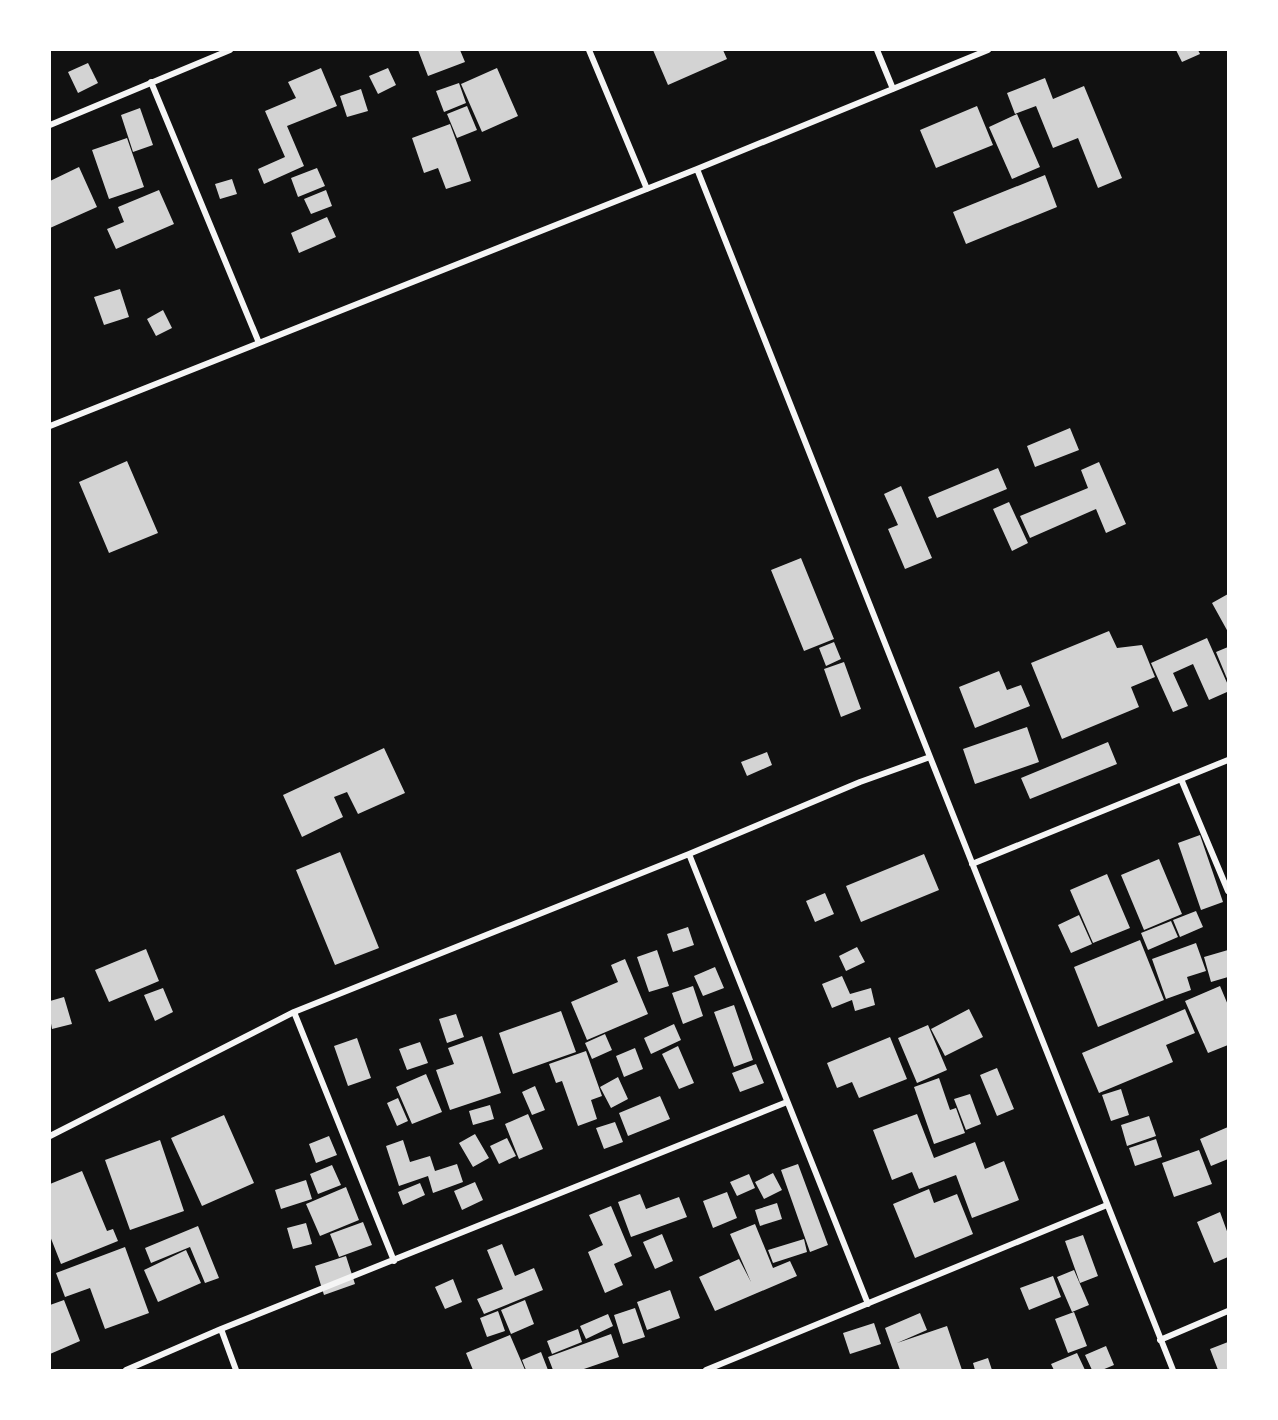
<svg xmlns="http://www.w3.org/2000/svg" width="1278" height="1420" viewBox="0 0 1278 1420" font-family="Lato,sans-serif">
<rect width="100%" height="100%" fill="#111"/>
<path fill="#d3d3d3" d="M 418,50 L 460,50 L 465,62 L 428,76 Z
M 653,50 L 723,50 L 727,59 L 668,85 Z
M 1176,50 L 1198,50 L 1200,54 L 1182,62 Z
M 88,63 L 98,83 L 78,93 L 68,72 Z
M 321,68 L 337,106 L 287,126 L 304,166 L 264,184 L 258,169 L 285,157 L 265,111 L 296,98 L 288,82 Z
M 388,68 L 396,85 L 378,94 L 369,76 Z
M 497,68 L 518,116 L 482,132 L 461,84 Z
M 1045,78 L 1053,99 L 1084,86 L 1122,178 L 1098,188 L 1078,138 L 1053,148 L 1036,106 L 1015,114 L 1007,93 Z
M 459,83 L 466,103 L 444,112 L 436,91 Z
M 361,89 L 368,111 L 347,117 L 340,96 Z
M 467,106 L 477,130 L 457,138 L 447,114 Z
M 977,106 L 993,145 L 936,168 L 920,130 Z
M 140,108 L 153,145 L 133,152 L 121,115 Z
M 1017,114 L 1040,167 L 1012,179 L 989,127 Z
M 450,124 L 471,181 L 446,189 L 438,168 L 424,173 L 412,138 Z
M 127,138 L 144,187 L 109,199 L 92,150 Z
M 79,167 L 97,207 L 50,228 L 50,181 Z
M 317,168 L 325,186 L 298,197 L 291,178 Z
M 1045,175 L 1057,207 L 966,244 L 953,212 Z
M 232,179 L 237,194 L 220,199 L 215,184 Z
M 159,190 L 174,224 L 116,249 L 107,229 L 124,222 L 118,207 Z
M 326,190 L 332,206 L 311,214 L 304,199 Z
M 327,217 L 336,237 L 299,253 L 291,233 Z
M 120,289 L 129,317 L 104,325 L 94,297 Z
M 163,310 L 172,328 L 156,336 L 147,319 Z
M 1070,428 L 1079,450 L 1035,467 L 1027,446 Z
M 127,461 L 158,533 L 109,553 L 79,482 Z
M 1099,462 L 1126,524 L 1106,533 L 1096,509 L 1030,538 L 1020,516 L 1088,488 L 1081,470 Z
M 998,468 L 1007,489 L 937,518 L 928,497 Z
M 901,486 L 932,558 L 905,569 L 888,529 L 898,525 L 884,494 Z
M 1009,502 L 1028,543 L 1012,551 L 993,509 Z
M 801,558 L 834,639 L 804,651 L 771,570 Z
M 1228,594 L 1228,632 L 1212,603 Z
M 1109,631 L 1117,648 L 1142,645 L 1155,677 L 1131,687 L 1139,707 L 1062,739 L 1031,663 Z
M 1207,638 L 1228,685 L 1228,696 L 1227,692 L 1209,700 L 1193,664 L 1173,673 L 1188,706 L 1173,712 L 1151,663 Z
M 834,642 L 841,659 L 826,666 L 819,648 Z
M 1228,647 L 1228,681 L 1216,652 Z
M 844,662 L 861,709 L 841,717 L 824,669 Z
M 999,671 L 1007,690 L 1021,685 L 1030,706 L 975,728 L 959,687 Z
M 1027,727 L 1039,762 L 975,784 L 963,749 Z
M 1108,742 L 1117,764 L 1030,799 L 1021,778 Z
M 384,748 L 405,793 L 358,814 L 347,792 L 334,797 L 343,817 L 302,837 L 283,795 Z
M 767,752 L 772,765 L 747,776 L 741,762 Z
M 1200,835 L 1223,902 L 1201,910 L 1178,843 Z
M 340,852 L 379,948 L 335,965 L 296,870 Z
M 924,854 L 939,890 L 861,922 L 846,886 Z
M 1159,859 L 1182,914 L 1144,930 L 1121,875 Z
M 1107,874 L 1130,928 L 1093,943 L 1070,890 Z
M 825,893 L 834,914 L 815,922 L 806,901 Z
M 1196,911 L 1203,927 L 1180,937 L 1173,920 Z
M 1079,915 L 1092,944 L 1071,953 L 1058,925 Z
M 1171,921 L 1178,937 L 1148,950 L 1141,933 Z
M 688,927 L 694,945 L 673,952 L 667,934 Z
M 1140,940 L 1164,1000 L 1098,1027 L 1074,967 Z
M 1196,943 L 1206,971 L 1187,977 L 1191,990 L 1166,999 L 1152,959 Z
M 857,947 L 865,962 L 846,971 L 839,956 Z
M 146,949 L 159,981 L 109,1002 L 95,970 Z
M 657,950 L 669,986 L 649,992 L 637,957 Z
M 1228,950 L 1228,977 L 1211,982 L 1204,957 Z
M 625,959 L 648,1014 L 587,1040 L 571,1002 L 618,982 L 611,965 Z
M 715,967 L 724,988 L 703,996 L 694,976 Z
M 842,976 L 850,994 L 871,988 L 875,1005 L 855,1011 L 852,1000 L 832,1008 L 822,984 Z
M 693,986 L 703,1016 L 683,1024 L 672,993 Z
M 1220,986 L 1228,1005 L 1228,1045 L 1208,1053 L 1185,1001 Z
M 163,988 L 173,1012 L 155,1021 L 144,995 Z
M 64,997 L 72,1024 L 52,1029 L 50,1018 L 50,1001 Z
M 734,1005 L 753,1060 L 734,1067 L 714,1012 Z
M 969,1009 L 983,1037 L 945,1056 L 931,1029 Z
M 1185,1009 L 1195,1033 L 1166,1045 L 1173,1062 L 1099,1093 L 1082,1053 Z
M 561,1011 L 576,1052 L 513,1074 L 499,1033 Z
M 456,1014 L 464,1037 L 447,1043 L 439,1019 Z
M 674,1024 L 681,1040 L 651,1054 L 644,1038 Z
M 928,1025 L 947,1070 L 917,1083 L 898,1038 Z
M 605,1034 L 612,1050 L 592,1059 L 585,1043 Z
M 482,1036 L 501,1093 L 450,1110 L 436,1070 L 454,1064 L 448,1048 Z
M 890,1037 L 907,1079 L 859,1098 L 852,1082 L 837,1088 L 827,1063 Z
M 357,1038 L 371,1078 L 348,1086 L 334,1046 Z
M 420,1042 L 428,1063 L 407,1070 L 399,1049 Z
M 678,1046 L 694,1083 L 679,1089 L 662,1054 Z
M 635,1048 L 643,1069 L 624,1077 L 616,1056 Z
M 586,1051 L 602,1096 L 591,1100 L 597,1119 L 578,1126 L 562,1081 L 556,1083 L 549,1064 Z
M 756,1064 L 764,1083 L 740,1092 L 732,1073 Z
M 997,1068 L 1014,1109 L 997,1116 L 980,1075 Z
M 426,1074 L 442,1112 L 412,1124 L 396,1087 Z
M 618,1077 L 628,1099 L 611,1108 L 600,1087 Z
M 939,1078 L 950,1110 L 956,1108 L 965,1133 L 934,1144 L 914,1087 Z
M 535,1086 L 545,1110 L 532,1115 L 522,1092 Z
M 1121,1089 L 1129,1115 L 1111,1121 L 1102,1095 Z
M 970,1094 L 981,1124 L 966,1130 L 954,1099 Z
M 660,1096 L 670,1119 L 628,1136 L 619,1113 Z
M 398,1098 L 408,1121 L 397,1126 L 387,1103 Z
M 490,1105 L 494,1119 L 473,1125 L 469,1111 Z
M 528,1114 L 543,1149 L 519,1159 L 505,1124 Z
M 917,1114 L 934,1158 L 975,1142 L 985,1169 L 1004,1161 L 1019,1200 L 972,1218 L 956,1175 L 919,1189 L 912,1172 L 892,1180 L 873,1130 Z
M 224,1115 L 254,1183 L 202,1206 L 171,1138 Z
M 1149,1116 L 1156,1136 L 1127,1146 L 1121,1125 Z
M 615,1122 L 623,1142 L 604,1149 L 596,1128 Z
M 1228,1127 L 1228,1159 L 1211,1166 L 1200,1139 Z
M 475,1134 L 489,1158 L 473,1167 L 459,1143 Z
M 329,1136 L 337,1155 L 316,1163 L 309,1144 Z
M 507,1138 L 516,1156 L 499,1164 L 490,1146 Z
M 1156,1139 L 1162,1157 L 1135,1166 L 1129,1148 Z
M 160,1140 L 184,1211 L 130,1230 L 105,1160 Z
M 403,1140 L 410,1162 L 430,1156 L 435,1171 L 457,1164 L 463,1182 L 433,1193 L 428,1176 L 399,1186 L 386,1146 Z
M 1199,1150 L 1212,1184 L 1174,1197 L 1162,1163 Z
M 798,1164 L 828,1245 L 810,1252 L 781,1170 Z
M 332,1165 L 341,1185 L 318,1194 L 310,1174 Z
M 82,1171 L 107,1231 L 113,1229 L 118,1241 L 61,1264 L 50,1236 L 50,1184 Z
M 773,1173 L 782,1190 L 764,1199 L 755,1182 Z
M 749,1174 L 755,1188 L 737,1196 L 730,1182 Z
M 306,1180 L 312,1199 L 281,1209 L 275,1190 Z
M 475,1182 L 483,1200 L 462,1210 L 454,1191 Z
M 420,1183 L 425,1195 L 403,1205 L 398,1192 Z
M 346,1187 L 359,1220 L 320,1236 L 306,1204 Z
M 929,1189 L 934,1203 L 957,1194 L 973,1234 L 915,1258 L 893,1204 Z
M 727,1192 L 737,1218 L 713,1228 L 703,1201 Z
M 640,1194 L 646,1209 L 679,1197 L 687,1217 L 631,1237 L 618,1202 Z
M 777,1203 L 782,1219 L 760,1226 L 755,1210 Z
M 611,1206 L 632,1256 L 614,1264 L 623,1285 L 605,1293 L 588,1252 L 603,1245 L 589,1215 Z
M 1220,1212 L 1228,1234 L 1228,1257 L 1214,1263 L 1197,1222 Z
M 363,1222 L 372,1245 L 339,1257 L 330,1234 Z
M 306,1223 L 312,1244 L 293,1249 L 287,1228 Z
M 755,1224 L 773,1268 L 790,1261 L 797,1276 L 715,1311 L 699,1277 L 739,1259 L 751,1282 L 730,1234 Z
M 198,1226 L 219,1278 L 205,1283 L 190,1247 L 151,1263 L 145,1248 Z
M 662,1234 L 673,1261 L 655,1269 L 643,1242 Z
M 1083,1235 L 1098,1276 L 1080,1283 L 1065,1241 Z
M 804,1239 L 807,1252 L 773,1263 L 768,1250 Z
M 502,1244 L 515,1276 L 534,1268 L 543,1290 L 484,1314 L 477,1299 L 503,1289 L 487,1250 Z
M 125,1247 L 149,1313 L 105,1329 L 90,1288 L 65,1297 L 56,1273 Z
M 186,1250 L 201,1283 L 158,1302 L 144,1270 Z
M 346,1256 L 355,1284 L 324,1295 L 315,1266 Z
M 1074,1270 L 1089,1305 L 1072,1312 L 1057,1277 Z
M 1053,1276 L 1061,1297 L 1029,1310 L 1020,1288 Z
M 453,1279 L 462,1302 L 445,1309 L 435,1287 Z
M 670,1290 L 680,1318 L 647,1330 L 637,1302 Z
M 64,1300 L 80,1341 L 50,1354 L 50,1305 Z
M 525,1300 L 534,1324 L 511,1334 L 501,1310 Z
M 635,1308 L 645,1337 L 623,1344 L 614,1315 Z
M 498,1311 L 505,1331 L 487,1337 L 480,1318 Z
M 1074,1312 L 1087,1346 L 1068,1353 L 1055,1319 Z
M 920,1313 L 927,1330 L 897,1343 L 947,1326 L 962,1370 L 900,1370 L 885,1328 Z
M 608,1314 L 613,1326 L 586,1339 L 580,1326 Z
M 874,1323 L 881,1344 L 850,1354 L 843,1333 Z
M 578,1329 L 582,1342 L 552,1354 L 547,1341 Z
M 611,1334 L 619,1357 L 581,1370 L 553,1370 L 548,1357 Z
M 510,1335 L 525,1370 L 473,1370 L 466,1353 Z
M 1228,1342 L 1228,1370 L 1218,1370 L 1210,1349 Z
M 1106,1346 L 1114,1365 L 1102,1370 L 1092,1370 L 1085,1355 Z
M 541,1352 L 548,1370 L 526,1370 L 522,1360 Z
M 1077,1353 L 1085,1370 L 1054,1370 L 1051,1364 Z
M 988,1358 L 992,1370 L 975,1370 L 973,1363 Z"/>
<g fill="none" stroke-linecap="round" stroke-linejoin="round">
<path stroke="#f5f5f5" stroke-width="6" d="M 589,50 L 647,189
M 877,50 L 893,89
M 151,82 L 259,343
M 50,125 L 230,50
M 697,169 L 1173,1370
M 50,426 L 697,169 L 988,50
M 1181,779 L 1228,891
M 689,854 L 868,1304
M 972,864 L 1228,760
M 294,1012 L 394,1261
M 50,1136 L 294,1012 L 689,854 L 860,782 L 930,757
M 221,1329 L 236,1370
M 1160,1340 L 1228,1311
M 126,1370 L 221,1329 L 787,1102
M 706,1370 L 1107,1205"/>
</g>
<rect width="1278" height="1420" fill="none" stroke="#ffffff" stroke-width="102"/>
</svg>
